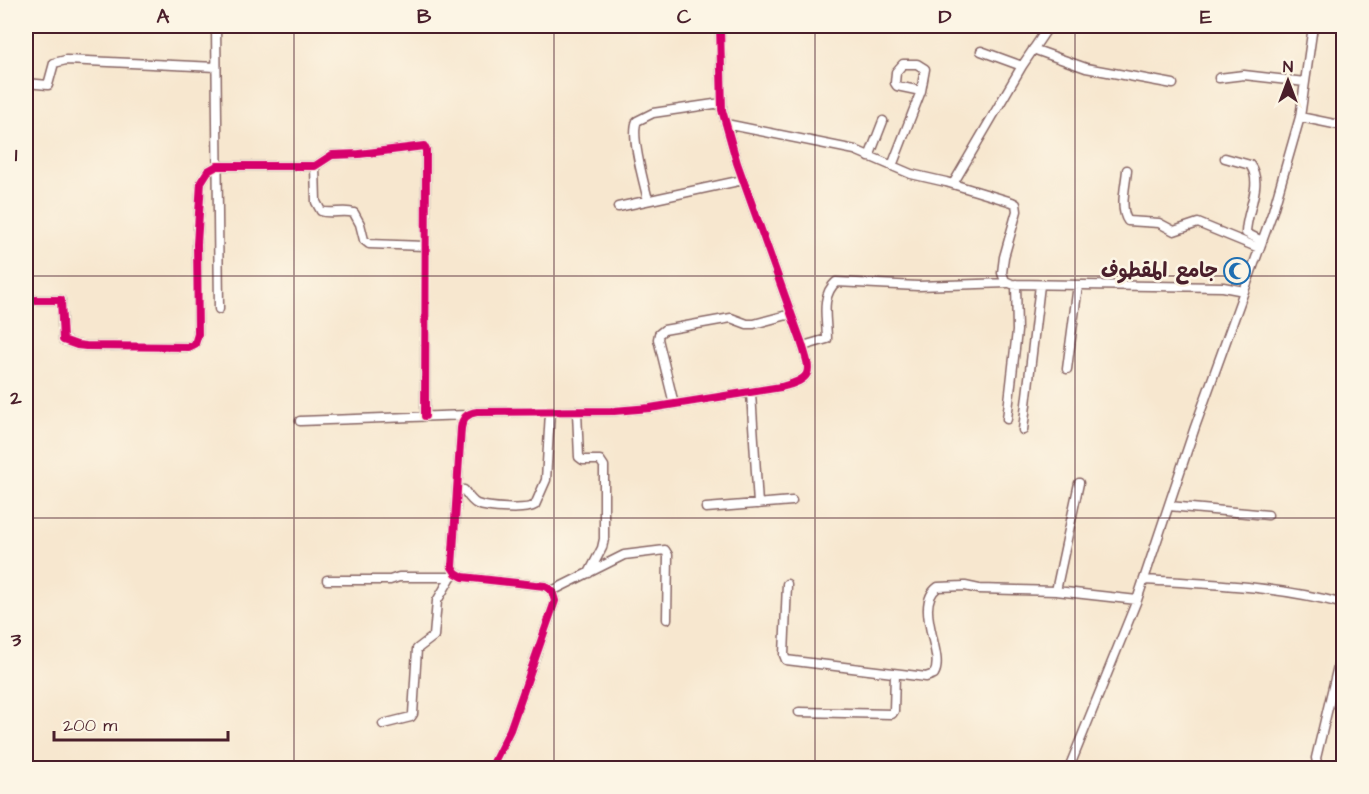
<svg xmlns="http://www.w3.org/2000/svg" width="1369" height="794" viewBox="0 0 1369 794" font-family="'Architects Daughter','Playpen Sans Arabic',sans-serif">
<rect width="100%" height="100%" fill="#fcf5e5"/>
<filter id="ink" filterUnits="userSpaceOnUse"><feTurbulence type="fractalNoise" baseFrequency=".0167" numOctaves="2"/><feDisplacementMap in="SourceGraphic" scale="12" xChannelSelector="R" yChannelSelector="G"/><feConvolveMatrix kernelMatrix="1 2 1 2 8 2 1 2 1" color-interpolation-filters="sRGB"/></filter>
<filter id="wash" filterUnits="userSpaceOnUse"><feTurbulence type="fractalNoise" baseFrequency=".008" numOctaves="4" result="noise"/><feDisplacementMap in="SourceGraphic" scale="24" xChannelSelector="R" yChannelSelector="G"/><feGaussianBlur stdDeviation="1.35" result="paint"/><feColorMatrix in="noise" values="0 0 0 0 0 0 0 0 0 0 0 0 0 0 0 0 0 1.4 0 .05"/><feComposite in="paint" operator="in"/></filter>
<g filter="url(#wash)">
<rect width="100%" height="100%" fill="#f7e7cf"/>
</g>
<g filter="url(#ink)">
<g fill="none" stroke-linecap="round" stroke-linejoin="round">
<defs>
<path id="minor" d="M 216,26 L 219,309
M 1033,49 L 1086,68 L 1173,84
M 981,51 L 1022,66
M 1219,78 L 1244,75 L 1305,82
M 26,83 L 48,85 L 54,63 L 66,60 L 216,67
M 1300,117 L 1344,126
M 726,124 L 855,150 L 911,174 L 946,182 L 1012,202 L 1016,204 L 1017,211 L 1004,257 L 1002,273 L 1005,281 L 1012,284 L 1223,287 L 1244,291
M 869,157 L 883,121
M 1225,158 L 1250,165 C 1264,184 1246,211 1246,233 L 1262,241
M 315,166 L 316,202 L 321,211 C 331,215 343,209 354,213 L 360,224 L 364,240 L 369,244 L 425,246
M 892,166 L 921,91 L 925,69 L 917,64 L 903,64 L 896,72 L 895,83 L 897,86 L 921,91
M 1127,170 C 1126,184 1119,209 1128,221 L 1159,223 L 1174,231 L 1198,223 L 1259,248
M 953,184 L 1022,66 L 1049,26
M 648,200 C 644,183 630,135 637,121 L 653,113 L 721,103
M 618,207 L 743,180
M 26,300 L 61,300 L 63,340 L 77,345 L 86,346 L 189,347 L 195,344 L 198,334 L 197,244 L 201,182 L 208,171 L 217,166 L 315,166 L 332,155 L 359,154 L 424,146 L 426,150 L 425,416
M 803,346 L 827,339 C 827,320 820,296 836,282 L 918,286 L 1008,283
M 1067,369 L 1078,285
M 751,393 L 758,504
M 674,404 L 658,339 L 659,334 L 664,330 L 731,318 L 747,324 L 754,324 L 791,314
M 577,412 L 579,457 L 583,460 L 600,460 L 604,466 L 604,539 L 602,548 L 589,573
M 1007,419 L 1017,331 L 1016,284
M 300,421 L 467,415
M 1023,430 L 1040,285
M 457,489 L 464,490 C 468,495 471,501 477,504 C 488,508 526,511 535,505 L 546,480 L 550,412
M 1169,506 L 1268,515
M 706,508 L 792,501
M 327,580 L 390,580 L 399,577 L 451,577
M 1144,580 C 1211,584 1278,586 1344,604
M 787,584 L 784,655 L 786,660 L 926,677 L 934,674 C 946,655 912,606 938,587 L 965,586 L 979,589 L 1056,591 L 1137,600
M 552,591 L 624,555 L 665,550 L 668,555 L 667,619
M 1056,591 L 1079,483
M 799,712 L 892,714 L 894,711 L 895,674
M 383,724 L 411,717 L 413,714 L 417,649 L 434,636 L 437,601 L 451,577 L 456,573
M 491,768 L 510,730 L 555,601 L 552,591 L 545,586 L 463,577 L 456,573 L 452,567 L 461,428 C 462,419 467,413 477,412 L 614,411 L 650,408 L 781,387 C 816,378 810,371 801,341 L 737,163 L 722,110 L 720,26
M 1069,768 L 1137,600 L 1195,427 L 1273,211 L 1300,117 L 1313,26
M 1321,768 L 1317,763 L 1316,758 L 1344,641"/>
</defs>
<use href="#minor" stroke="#876564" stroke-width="11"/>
<use href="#minor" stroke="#fff" stroke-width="8"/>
<defs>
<path id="cycleway" d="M 26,300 L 61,300 L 63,340 L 77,345 L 86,346 L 189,347 L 195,344 L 198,334 L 197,244 L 201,182 L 208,171 L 217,166 L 315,166 L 332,155 L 359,154 L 424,146 L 426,150 L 425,416
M 491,768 L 510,730 L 555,601 L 552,591 L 545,586 L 463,577 L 456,573 L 452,567 L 461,428 C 462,419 467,413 477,412 L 614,411 L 650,408 L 781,387 C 816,378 810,371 801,341 L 737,163 L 722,110 L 720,26"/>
</defs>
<use href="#cycleway" stroke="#fcf5e5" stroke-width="11"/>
<use href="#cycleway" stroke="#d6006c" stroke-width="8"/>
</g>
</g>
<path fill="none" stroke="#4a1f2b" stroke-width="1.5" stroke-opacity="0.55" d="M 294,26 L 294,768M 554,26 L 554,768M 815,26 L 815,768M 1075,26 L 1075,768M 26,276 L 1344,276M 26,518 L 1344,518"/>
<defs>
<symbol id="mosque-ring" viewBox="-11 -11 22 22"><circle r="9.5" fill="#fcf5e5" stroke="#1f6fb2" stroke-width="1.5"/><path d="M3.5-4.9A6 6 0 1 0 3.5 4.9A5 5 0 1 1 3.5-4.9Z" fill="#1f6fb2"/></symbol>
</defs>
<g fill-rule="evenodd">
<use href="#mosque-ring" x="1222" y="256" width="30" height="30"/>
</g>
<g text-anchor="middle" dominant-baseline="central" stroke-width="5" stroke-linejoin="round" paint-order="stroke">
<g font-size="20" font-weight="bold" fill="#4a1f2b" stroke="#fcf5e5" text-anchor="end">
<text x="1218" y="271">جامع المقطوف</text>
</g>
</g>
<rect width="1369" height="794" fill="none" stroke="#fcf5e5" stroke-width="66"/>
<g transform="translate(1288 81)" stroke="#fcf5e5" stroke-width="4.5" paint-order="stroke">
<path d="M0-4.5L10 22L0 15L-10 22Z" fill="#4a1f2b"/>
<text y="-9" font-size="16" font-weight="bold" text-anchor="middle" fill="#4a1f2b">N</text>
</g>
<path d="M54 731v9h174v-9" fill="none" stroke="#4a1f2b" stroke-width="3"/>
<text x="63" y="731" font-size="18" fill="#4a1f2b" stroke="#fcf5e5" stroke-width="4.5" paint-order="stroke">200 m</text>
<rect x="33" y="33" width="1303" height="728" fill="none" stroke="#4a1f2b" stroke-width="2"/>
<g font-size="20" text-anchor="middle" font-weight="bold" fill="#4a1f2b">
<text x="163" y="23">A</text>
<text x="424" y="23">B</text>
<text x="684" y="23">C</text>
<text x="945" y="23">D</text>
<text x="1206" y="23">E</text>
<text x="16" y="161">1</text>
<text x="16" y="404">2</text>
<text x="16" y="646">3</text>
</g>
</svg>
